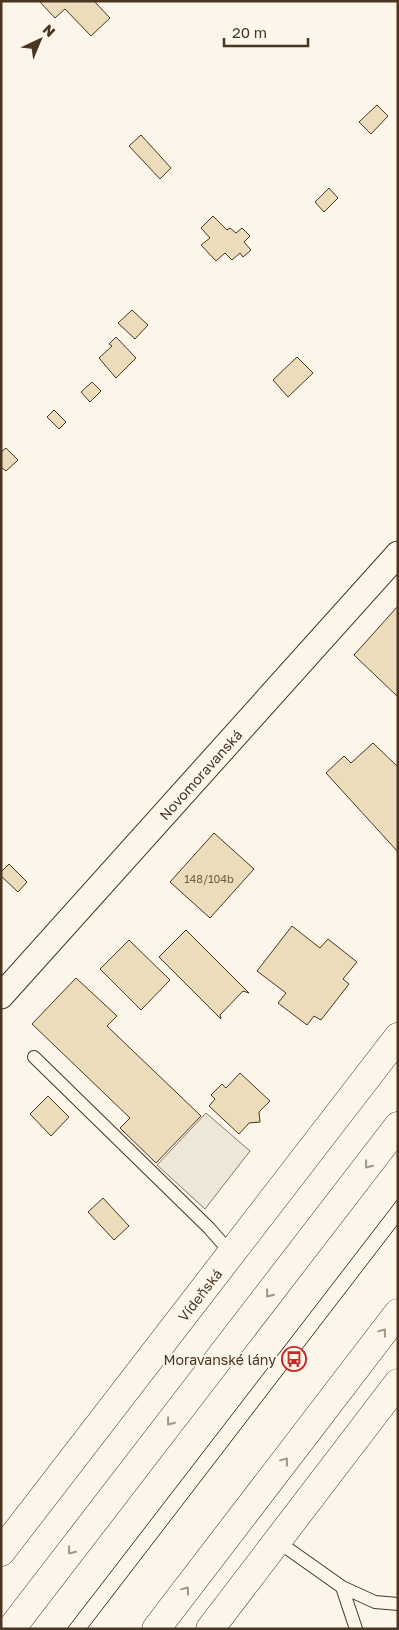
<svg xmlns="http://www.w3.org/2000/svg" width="399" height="1630" viewBox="0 0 399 1630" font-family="'Golos Text',sans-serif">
<rect width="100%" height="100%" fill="#fbf6e9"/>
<path fill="#ede7d9" stroke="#887966" d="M 206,1113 L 250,1151 L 205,1209 L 157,1165 Z"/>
<path fill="#ecdcbc" stroke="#4a3520" d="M 39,1 L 94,1 L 110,18 L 91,36 L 65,9 L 55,18 Z
M 377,105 L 388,116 L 371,134 L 359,122 Z
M 141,135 L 171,168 L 160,179 L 129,146 Z
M 329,188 L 338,198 L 324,212 L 315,202 Z
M 213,216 L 227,230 L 230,228 L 236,233 L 242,228 L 250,236 L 244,242 L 251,250 L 243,257 L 240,253 L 232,260 L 225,253 L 216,261 L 201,245 L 210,238 L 201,228 Z
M 132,310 L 148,325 L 135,339 L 118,323 Z
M 116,337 L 136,358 L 116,378 L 99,358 L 112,346 L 109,344 Z
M 297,357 L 313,373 L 288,397 L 273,380 Z
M 92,382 L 101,391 L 90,402 L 81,392 Z
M 54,410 L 66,422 L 59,429 L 47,417 Z
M 6,448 L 18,460 L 6,471 L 1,467 L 1,452 Z
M 398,606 L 398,697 L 354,655 Z
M 373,743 L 398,767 L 398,852 L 326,773 L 344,756 L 351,763 Z
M 214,833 L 254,869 L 210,918 L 170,882 Z
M 9,864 L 27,882 L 18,892 L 1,876 L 1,872 Z
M 292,926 L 320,948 L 328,939 L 357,962 L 343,979 L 349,984 L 321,1020 L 314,1016 L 307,1025 L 278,1003 L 286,993 L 257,971 Z
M 186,930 L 249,993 L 243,991 L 220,1015 L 221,1019 L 159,957 Z
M 129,940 L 170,980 L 141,1010 L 100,969 Z
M 76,978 L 117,1016 L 107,1026 L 201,1116 L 156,1163 L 120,1128 L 130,1118 L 32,1024 Z
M 240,1073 L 270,1101 L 259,1112 L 260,1122 L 249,1123 L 239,1134 L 209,1106 L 215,1099 L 211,1095 L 222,1084 L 226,1088 Z
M 48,1096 L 69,1117 L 51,1136 L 30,1114 Z
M 103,1198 L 129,1226 L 114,1240 L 88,1212 Z"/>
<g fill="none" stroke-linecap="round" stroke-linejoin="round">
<defs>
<path id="lane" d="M 34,1057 L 209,1228 L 231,1253
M 277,1541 L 342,1587 L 375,1602 L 398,1604
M 342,1587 L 356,1629"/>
<g id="street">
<path id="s1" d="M 1,996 L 398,554"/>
</g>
<g id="secondary">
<path id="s2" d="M 1,1552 L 398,1037"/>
<path d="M 210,1629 L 398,1383"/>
</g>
<path id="highway" d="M 11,1629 L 398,1126
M 156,1629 L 398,1313"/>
</defs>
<use href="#lane" stroke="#4a3520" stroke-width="14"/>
<use href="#street" stroke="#4a3520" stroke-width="27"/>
<use href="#secondary" stroke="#4a3520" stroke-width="29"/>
<use href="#highway" stroke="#4a3520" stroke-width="29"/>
<use href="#lane" stroke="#fbf6e9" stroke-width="12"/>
<use href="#street" stroke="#fbf6e9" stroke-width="25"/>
<use href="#secondary" stroke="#fbf6e9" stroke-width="28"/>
<use href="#highway" stroke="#fbf6e9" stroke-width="28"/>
<path stroke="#4a3520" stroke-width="1" d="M 67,1629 L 398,1199
M 87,1629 L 398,1224"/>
</g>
<defs><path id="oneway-chevron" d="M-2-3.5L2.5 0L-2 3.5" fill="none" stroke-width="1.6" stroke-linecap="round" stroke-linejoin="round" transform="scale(1.25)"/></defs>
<g stroke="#a29684">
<use href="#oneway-chevron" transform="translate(368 1165) rotate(128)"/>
<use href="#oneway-chevron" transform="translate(269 1294) rotate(128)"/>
<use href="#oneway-chevron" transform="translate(383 1332) rotate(-53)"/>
<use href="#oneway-chevron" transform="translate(170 1422) rotate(128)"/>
<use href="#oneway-chevron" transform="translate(285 1461) rotate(-53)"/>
<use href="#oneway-chevron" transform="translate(71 1551) rotate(128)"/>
<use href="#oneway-chevron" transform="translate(186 1590) rotate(-53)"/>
</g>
<defs>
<symbol id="bus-ring" viewBox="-11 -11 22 22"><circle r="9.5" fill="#fbf6e9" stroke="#c62828" stroke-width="1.5"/><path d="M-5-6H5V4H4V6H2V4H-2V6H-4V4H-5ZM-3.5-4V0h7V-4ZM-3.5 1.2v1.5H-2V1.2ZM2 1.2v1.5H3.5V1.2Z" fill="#c62828"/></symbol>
</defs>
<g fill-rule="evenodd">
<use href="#bus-ring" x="280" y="1345" width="28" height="28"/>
</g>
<g text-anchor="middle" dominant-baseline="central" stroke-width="4" stroke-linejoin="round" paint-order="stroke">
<g font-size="11" fill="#725f47">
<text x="209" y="878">148/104b</text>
</g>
<g font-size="14" fill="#4a3520" stroke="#fbf6e9">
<text stroke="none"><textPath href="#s1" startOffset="298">Novomoravanská</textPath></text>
<text stroke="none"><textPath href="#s2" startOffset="325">Vídeňská</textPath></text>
</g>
<g font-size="14" fill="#4a3520" stroke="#fbf6e9" text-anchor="end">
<text x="276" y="1359">Moravanské lány</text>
</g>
</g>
<rect width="399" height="1630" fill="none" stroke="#4a3520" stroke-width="5"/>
<g transform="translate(40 40) rotate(44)" stroke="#fbf6e9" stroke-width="4" paint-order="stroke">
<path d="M0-4L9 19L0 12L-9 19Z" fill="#4a3520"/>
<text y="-8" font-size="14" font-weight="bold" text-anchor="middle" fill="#4a3520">N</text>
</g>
<path d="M224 38v8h84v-8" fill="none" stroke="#4a3520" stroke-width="2.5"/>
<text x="232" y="38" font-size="15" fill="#4a3520" stroke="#fbf6e9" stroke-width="4" paint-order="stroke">20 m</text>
</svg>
